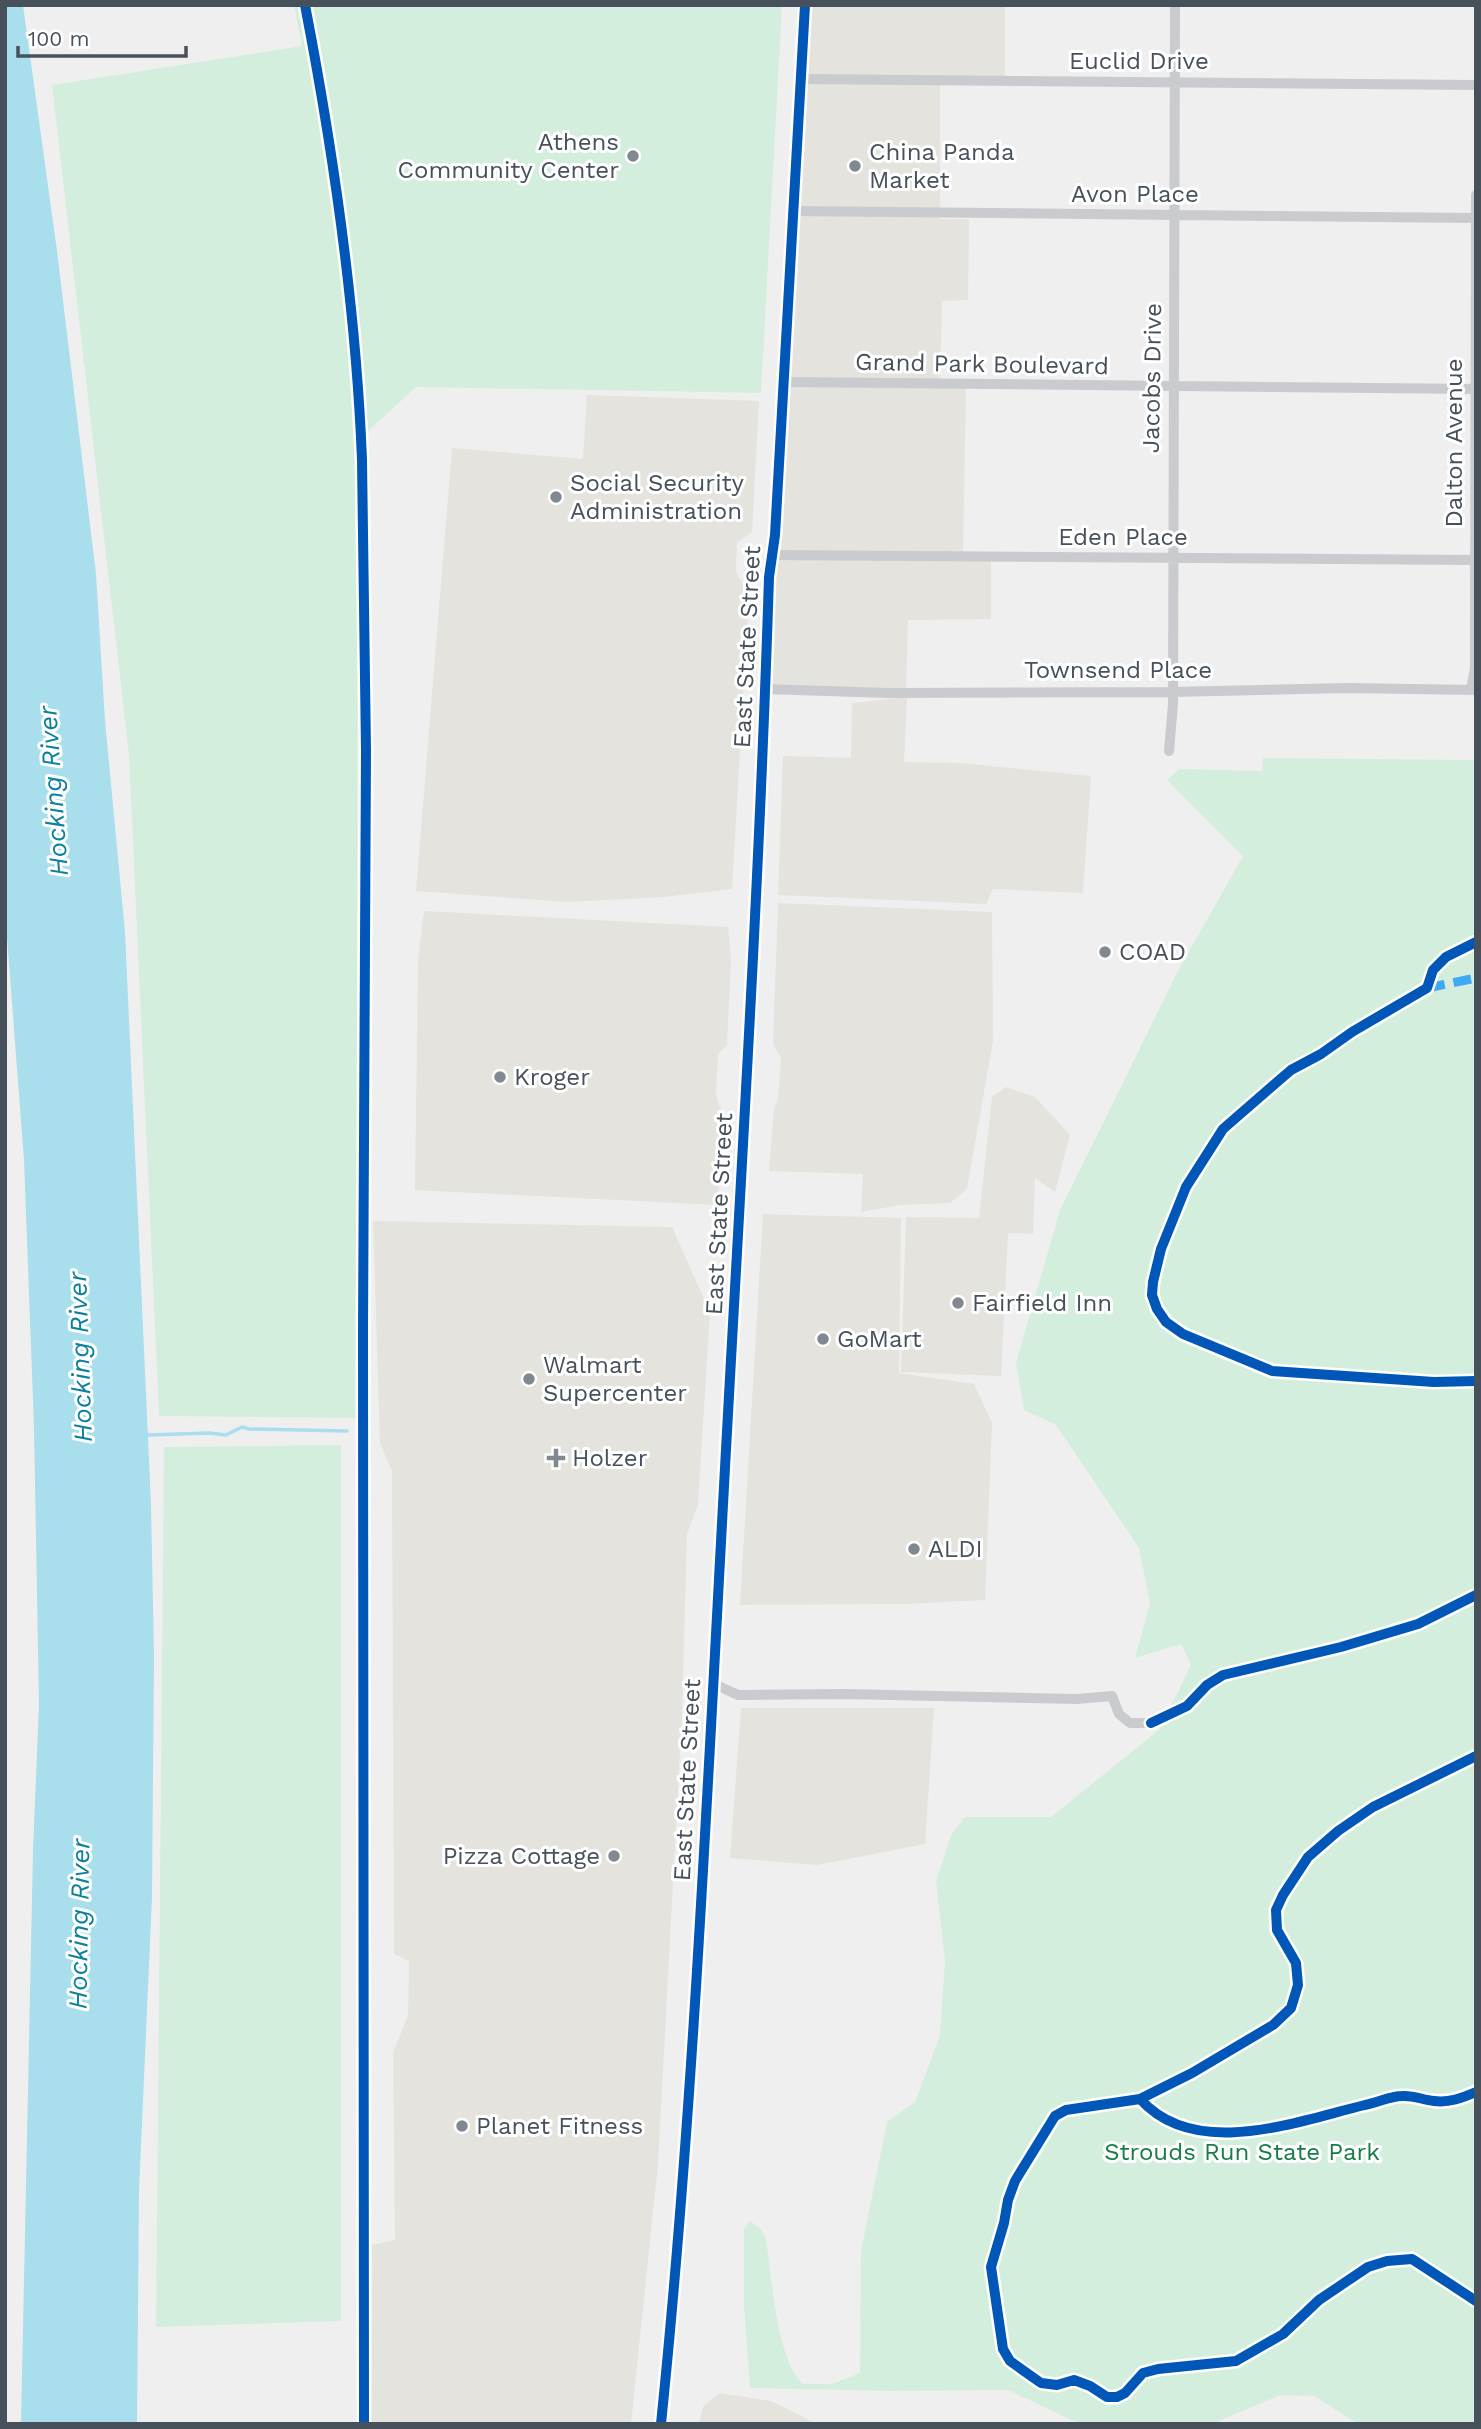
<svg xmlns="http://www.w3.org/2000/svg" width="1481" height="2429" viewBox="0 0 1481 2429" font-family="'Work Sans',sans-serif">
<rect width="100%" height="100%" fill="#f0efef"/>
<path fill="#e4e3dd" d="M 805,5 L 1005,5 L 1005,81 L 940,81 L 940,219 L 969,219 L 968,300 L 942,301 L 940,384 L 966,385 L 963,557 L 991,558 L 991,619 L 908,620 L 906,693 L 765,689 Z
M 587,395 L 759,401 L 752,532 L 737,543 L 736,572 L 749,594 L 732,889 L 664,897 L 567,902 L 416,891 L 452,448 L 583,459 Z
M 907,697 L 904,762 L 961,763 L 1091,776 L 1083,893 L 993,889 L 986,904 L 778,895 L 783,756 L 851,758 L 852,703 Z
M 778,903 L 992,912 L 993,1041 L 967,1189 L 950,1203 L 900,1205 L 861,1212 L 863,1174 L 769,1171 L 774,1108 L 778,1100 L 781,1057 L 773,1045 Z
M 424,911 L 728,927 L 731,960 L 727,1045 L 718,1054 L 716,1095 L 723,1116 L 718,1205 L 415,1190 L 418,960 Z
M 1006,1087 L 1035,1097 L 1070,1135 L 1055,1192 L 1035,1178 L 1033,1234 L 1008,1233 L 1001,1376 L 901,1372 L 906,1217 L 979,1218 L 992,1097 Z
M 763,1214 L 901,1218 L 899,1373 L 974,1384 L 992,1423 L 985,1600 L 905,1604 L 740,1605 Z
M 373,1221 L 672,1227 L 710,1312 L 698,1505 L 687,1534 L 682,1714 L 658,2164 L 631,2424 L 371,2424 L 372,2245 L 395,2240 L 393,2052 L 408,2016 L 409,1961 L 394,1954 L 392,1471 L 380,1443 Z
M 741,1708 L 934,1708 L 925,1844 L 817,1865 L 730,1858 Z
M 719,2393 L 771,2401 L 817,2424 L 699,2424 L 703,2407 Z"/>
<path fill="#d4eede" d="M 294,5 L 782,5 L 761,393 L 416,387 L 356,442 L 358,624 L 356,1418 L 159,1416 L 129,755 L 52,85 L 302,46 Z
M 1263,758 L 1476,760 L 1476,2424 L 1358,2424 L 1314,2396 L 1280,2395 L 1212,2424 L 1080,2424 L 1008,2390 L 891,2391 L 750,2388 L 744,2307 L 744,2229 L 750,2221 L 761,2229 L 766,2239 C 772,2277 776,2359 803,2384 L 832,2384 L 860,2373 L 861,2251 L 887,2122 L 915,2102 L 940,2035 L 945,1961 L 936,1881 L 951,1835 L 965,1817 L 1051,1817 L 1160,1729 L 1191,1665 L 1181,1644 L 1135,1658 L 1150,1603 L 1139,1548 L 1056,1425 L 1024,1410 L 1016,1363 L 1060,1210 L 1179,969 L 1243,856 L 1167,780 L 1180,769 L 1262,771 Z
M 341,1445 L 341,2321 L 156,2327 L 164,1447 Z"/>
<path fill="#a9deec" d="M 5,5 L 23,5 L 57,251 L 96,574 L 105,721 L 125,932 L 151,1504 L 154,1656 L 152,1897 L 139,2191 L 137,2424 L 21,2424 L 33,1850 L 39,1705 L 34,1427 L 24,1160 L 5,911 Z"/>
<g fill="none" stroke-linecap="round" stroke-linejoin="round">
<path stroke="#a9deec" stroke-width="3.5" d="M 148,1435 L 209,1433 L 226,1435 L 242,1427 L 249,1429 L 347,1431"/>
<path stroke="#c9cbce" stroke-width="10" d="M 801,79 L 1476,85
M 793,211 L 1476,218
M 783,382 L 1476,389
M 772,555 L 1474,560
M 765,689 L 888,693 L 1171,692 L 1347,688 L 1476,690
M 1471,689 L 1475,668 L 1476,195
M 1169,751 L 1173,704 L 1175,5
M 714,1684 L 738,1695 L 844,1694 L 1077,1699 L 1112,1696 L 1119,1714 L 1130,1723 L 1151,1723"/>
<path stroke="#cbcdd0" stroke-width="14" d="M 661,2424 C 691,2131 705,1836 721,1542 C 738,1221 759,899 769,577 L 775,535 L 805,5"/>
<path stroke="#3fa9f5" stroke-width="9" stroke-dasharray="18 9" stroke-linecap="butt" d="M 1427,988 L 1476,978"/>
<defs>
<path id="cycleway" d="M 305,5 C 334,155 356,307 362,460 L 366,751 L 363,1331 L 364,2424
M 1476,942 L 1446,957 L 1433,970 L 1427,988 L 1352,1032 L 1321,1054 L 1291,1070 L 1223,1129 L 1186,1187 L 1161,1249 L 1153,1282 L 1152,1295 L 1157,1309 L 1166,1322 L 1183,1334 L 1272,1371 L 1434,1382 L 1476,1381
M 1151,1723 L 1187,1706 L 1207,1685 L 1223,1675 L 1341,1647 L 1418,1624 L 1476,1595
M 1476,1756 L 1373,1807 L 1338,1831 L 1308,1857 L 1283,1895 L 1276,1910 L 1277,1930 L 1296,1963 L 1298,1985 L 1291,2008 L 1273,2025 L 1192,2073 L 1140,2099 L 1066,2110 L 1055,2116 L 1015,2181 L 1008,2200 L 1004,2223 L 991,2267 L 1003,2349 L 1010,2361 L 1041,2383 L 1057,2385 L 1074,2380 L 1090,2386 L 1107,2397 L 1117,2397 L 1125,2393 L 1143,2373 L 1158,2369 L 1236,2361 L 1283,2334 L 1319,2300 L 1368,2267 L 1387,2261 L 1412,2259 L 1476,2301
M 1140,2099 C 1196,2161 1297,2121 1365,2105 C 1377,2103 1390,2096 1402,2096 C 1413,2095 1423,2100 1434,2101 C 1449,2103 1462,2098 1476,2092
M 661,2424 C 691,2131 705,1836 721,1542 C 738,1221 759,899 769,577 L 775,535 L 805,5"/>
</defs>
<use href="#cycleway" stroke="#fff" stroke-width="15"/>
<use href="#cycleway" stroke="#0057b8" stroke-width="10"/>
</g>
<g fill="#82888f" stroke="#fff" stroke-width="2.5">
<circle cx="633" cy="156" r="7"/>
<circle cx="855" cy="166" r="7"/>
<circle cx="556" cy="497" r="7"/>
<circle cx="1105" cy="952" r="7"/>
<circle cx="500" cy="1077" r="7"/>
<circle cx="958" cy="1303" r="7"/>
<circle cx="823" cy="1339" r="7"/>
<circle cx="529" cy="1379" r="7"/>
<path d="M552.5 1447.5h7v7h7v7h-7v7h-7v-7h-7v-7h7z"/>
<circle cx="914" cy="1549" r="7"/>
<circle cx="614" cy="1856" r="7"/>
<circle cx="462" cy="2126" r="7"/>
</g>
<g text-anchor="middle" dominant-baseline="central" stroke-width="6" stroke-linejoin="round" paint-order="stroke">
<g font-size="24" fill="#47515b" stroke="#fff">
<text x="1139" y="61">Euclid Drive</text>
<text x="1135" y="194">Avon Place</text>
<text transform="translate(982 364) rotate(1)">Grand Park Boulevard</text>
<text transform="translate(1152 378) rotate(-89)">Jacobs Drive</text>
<text transform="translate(1454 443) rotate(-90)">Dalton Avenue</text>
<text x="1123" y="537">Eden Place</text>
<text transform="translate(747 647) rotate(-87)">East State Street</text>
<text x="1118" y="670">Townsend Place</text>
<text transform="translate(719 1214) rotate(-87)">East State Street</text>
<text transform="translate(687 1780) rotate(-87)">East State Street</text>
</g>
<g font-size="24" fill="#47515b" stroke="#fff" text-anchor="start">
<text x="619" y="142" text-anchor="end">Athens<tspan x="619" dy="28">Community Center</tspan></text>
<text x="869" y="152">China Panda<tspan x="869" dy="28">Market</tspan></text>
<text x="570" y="483">Social Security<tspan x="570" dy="28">Administration</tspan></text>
<text x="1119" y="952">COAD</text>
<text x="514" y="1077">Kroger</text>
<text x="972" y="1303">Fairfield Inn</text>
<text x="837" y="1339">GoMart</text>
<text x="543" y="1365">Walmart<tspan x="543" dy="28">Supercenter</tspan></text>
<text x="572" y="1458">Holzer</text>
<text x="928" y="1549">ALDI</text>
<text x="600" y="1856" text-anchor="end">Pizza Cottage</text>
<text x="476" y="2126">Planet Fitness</text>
</g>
<g font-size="24" fill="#187c4a" stroke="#fff">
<text x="1242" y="2152">Strouds Run State Park</text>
</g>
<g font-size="26" font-style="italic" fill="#0e809f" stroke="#fff">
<text transform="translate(53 791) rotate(-94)">Hocking River</text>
<text transform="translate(80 1357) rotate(-92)">Hocking River</text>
<text transform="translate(79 1924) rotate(-89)">Hocking River</text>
</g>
</g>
<rect width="1481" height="2429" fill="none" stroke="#47515b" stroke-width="14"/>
<path d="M18 46v10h168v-10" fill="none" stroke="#47515b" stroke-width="3.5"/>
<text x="28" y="46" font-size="21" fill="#47515b" stroke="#ffffff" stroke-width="5" paint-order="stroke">100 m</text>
</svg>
